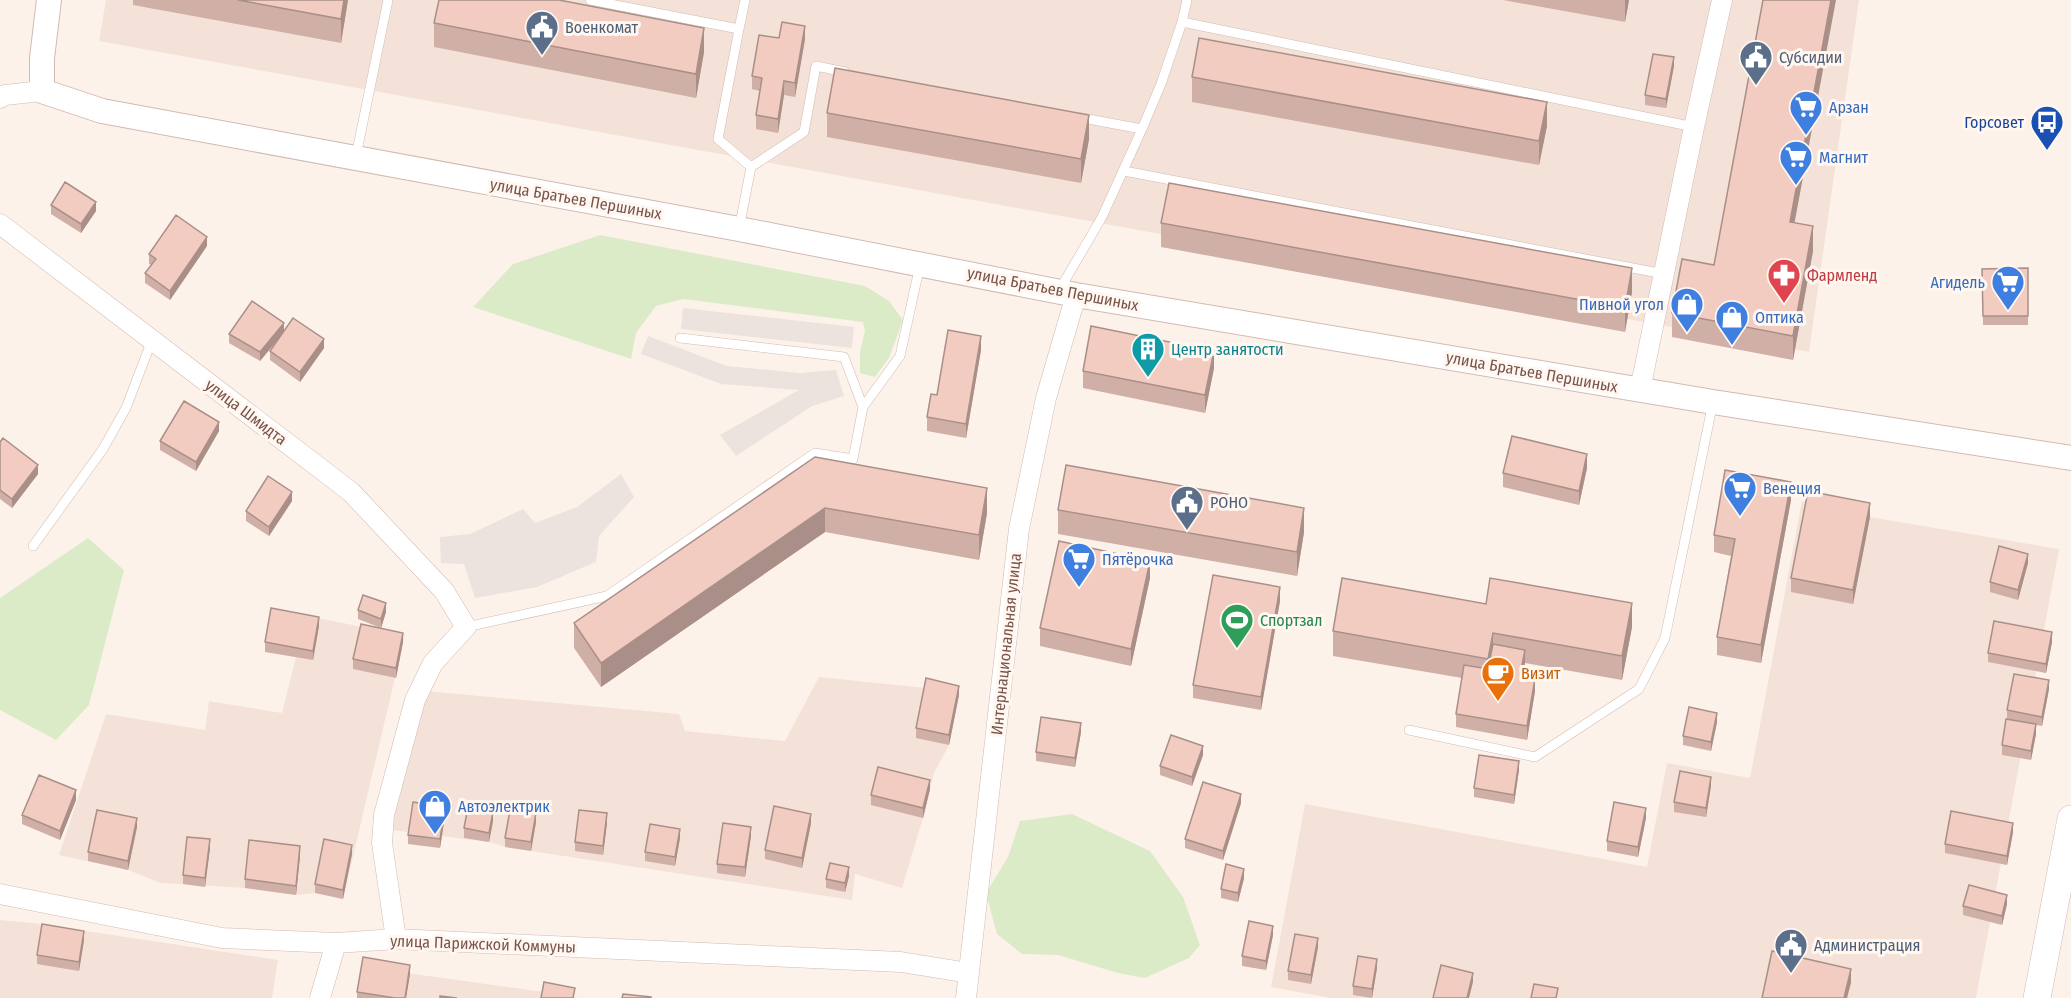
<svg xmlns="http://www.w3.org/2000/svg" width="2071" height="998" viewBox="0 0 2071 998" font-family="'Fira Sans Condensed',sans-serif">
<rect width="100%" height="100%" fill="#fdf2ea"/>
<path fill="#f4e2d8" d="M 106,0 L 1859,0 L 1809,352 L 99,41 Z
M 1802,501 L 1870,517 L 2059,549 L 1976,998 L 1331,998 L 1271,987 L 1305,804 L 1647,867 L 1667,763 L 1750,778 Z
M 306,616 L 405,635 L 343,899 L 315,893 L 296,895 L 245,888 L 161,883 L 128,870 L 59,855 L 106,714 L 205,730 L 209,701 L 282,713 Z
M 819,677 L 926,688 L 959,695 L 949,745 L 934,773 L 923,818 L 902,888 L 855,874 L 852,900 L 505,847 L 489,842 L 391,830 L 425,691 L 679,714 L 685,731 L 785,741 Z
M 0,920 L 34,923 L 278,960 L 272,998 L 0,998 Z
M 363,967 L 544,992 L 579,998 L 358,998 Z"/>
<path fill="#ece3df" d="M 683,308 L 854,327 L 852,348 L 681,329 Z
M 648,336 L 727,366 L 800,373 L 836,370 L 844,396 L 812,406 L 736,456 L 720,435 L 799,390 L 721,384 L 641,354 Z
M 621,474 L 634,497 L 599,536 L 596,562 L 537,587 L 475,598 L 464,564 L 441,563 L 440,537 L 470,534 L 523,509 L 535,523 L 577,507 Z"/>
<path fill="#dcebc7" d="M 600,235 L 865,286 L 889,301 L 903,320 L 889,358 L 875,377 L 860,373 L 860,351 L 865,331 L 863,322 L 683,299 L 656,306 L 636,333 L 631,359 L 473,307 L 513,264 Z
M 88,538 L 124,570 L 89,705 L 56,740 L 0,710 L 0,598 Z
M 1072,814 L 1150,851 L 1183,897 L 1200,945 L 1189,958 L 1145,978 L 1118,973 L 1058,955 L 1022,954 L 997,934 L 986,893 L 1008,857 L 1020,821 Z"/>
<g fill="none" stroke-linecap="round" stroke-linejoin="round">
<defs>
<path id="service" d="M 590,0 L 739,29 L 718,139 L 751,167
M 1182,22 L 1694,127
M 739,29 L 745,0
M 1077,117 L 1142,129
M 356,156 L 388,0
M 1124,171 L 1664,274
M 739,229 L 751,167 L 804,132 L 816,66 L 845,72
M 1060,289 L 1102,217 L 1142,129 L 1161,84 L 1182,22 L 1187,0
M 863,407 L 900,356 L 920,265
M 33,546 L 103,449 L 126,408 L 152,340
M 466,627 L 607,596 L 815,453 L 853,459 L 863,407 L 844,357 L 680,338
M 1409,730 L 1535,757 L 1639,689 L 1665,638 L 1713,402"/>
<path id="minor" d="M 0,98 L 5,95 L 42,91
M 0,224 L 351,492 L 444,591 L 466,627 L 433,663 L 415,700 L 384,815 L 382,843 L 396,939
M 1640,390 L 1694,127 L 1722,0
M 0,894 L 222,938 L 336,943 L 396,939 L 901,962 L 969,973
M 320,998 L 336,943
M 966,998 L 1019,529 L 1046,398 L 1076,295"/>
<path id="tertiary" d="M 49,0 L 42,58 L 42,91 L 102,111 L 739,229 L 1076,295 L 1713,402 L 2071,458"/>
<path id="secondary" d="M 2037,998 L 2071,819"/>
</defs>
<use href="#service" stroke="#d2bab1" stroke-width="10"/>
<use href="#minor" stroke="#d2bab1" stroke-width="21"/>
<use href="#tertiary" stroke="#d2bab1" stroke-width="26"/>
<use href="#secondary" stroke="#d5b9ae" stroke-width="28"/>
<use href="#service" stroke="#fff" stroke-width="9"/>
<use href="#minor" stroke="#fff" stroke-width="20"/>
<use href="#tertiary" stroke="#fff" stroke-width="24"/>
<use href="#secondary" stroke="#fff" stroke-width="27"/>
</g>
<path fill="#d0afa6" d="M 133,0 L 348,0 L 341,43 L 133,5 Z
M 1503,0 L 1629,0 L 1625,22 Z
M 434,23 L 704,52 L 696,98 L 434,47 Z
M 779,38 L 805,39 L 795,97 L 784,95 L 778,133 L 756,129 L 756,115 L 760,91 L 752,89 L 752,76 Z
M 1674,66 L 1666,108 L 1645,105 L 1645,95 Z
M 1192,77 L 1547,126 L 1539,165 L 1192,102 Z
M 827,113 L 1089,139 L 1081,183 L 827,137 Z
M 51,205 L 96,211 L 81,233 L 51,214 Z
M 1161,223 L 1632,292 L 1625,332 L 1161,247 Z
M 1795,223 L 1813,251 L 1793,360 L 1672,337 L 1672,313 L 1714,265 Z
M 207,246 L 170,300 L 145,283 L 145,273 L 151,265 L 149,264 L 149,254 Z
M 2028,268 L 2028,325 L 1983,325 L 1982,269 Z
M 284,331 L 324,348 L 300,382 L 270,360 L 270,351 L 280,337 L 260,361 L 229,343 L 229,334 Z
M 981,350 L 966,438 L 927,431 L 927,417 L 937,395 Z
M 1214,368 L 1205,413 L 1083,388 L 1083,371 Z
M 219,431 L 196,471 L 160,450 L 160,441 Z
M 0,442 L 38,474 L 12,508 L 0,499 Z
M 815,457 L 987,513 L 979,560 L 825,532 L 601,687 L 574,648 L 574,623 Z
M 1587,468 L 1579,505 L 1503,487 L 1503,473 Z
M 1791,500 L 1761,663 L 1717,655 L 1717,637 L 1731,556 L 1714,552 L 1714,535 Z
M 292,501 L 269,536 L 246,521 L 246,511 Z
M 1058,510 L 1304,532 L 1297,576 L 1058,534 Z
M 1870,517 L 1853,604 L 1791,592 L 1791,578 Z
M 2028,563 L 2018,600 L 1990,592 L 1990,582 Z
M 1150,578 L 1131,666 L 1040,646 L 1040,628 Z
M 1280,601 L 1261,710 L 1193,698 L 1193,685 Z
M 1486,604 L 1632,627 L 1622,680 L 1525,663 L 1523,676 L 1535,691 L 1527,740 L 1456,727 L 1456,714 L 1462,678 L 1333,656 L 1333,631 Z
M 358,610 L 386,612 L 381,628 L 358,619 Z
M 319,626 L 313,660 L 265,652 L 265,642 Z
M 403,642 L 396,678 L 353,669 L 353,659 Z
M 2052,642 L 2046,673 L 1988,662 L 1988,653 Z
M 2049,689 L 2042,726 L 2036,725 L 2036,734 L 2031,760 L 2002,755 L 2002,745 L 2007,719 L 2007,710 Z
M 959,695 L 949,745 L 916,738 L 916,728 Z
M 1717,722 L 1711,751 L 1683,745 L 1683,736 Z
M 1081,732 L 1075,767 L 1036,761 L 1036,752 Z
M 1203,755 L 1192,786 L 1160,775 L 1160,766 Z
M 1519,770 L 1514,804 L 1474,797 L 1474,788 Z
M 1711,786 L 1706,817 L 1674,812 L 1674,802 Z
M 930,789 L 923,818 L 871,805 L 871,795 Z
M 76,800 L 60,840 L 22,824 L 22,815 Z
M 1241,803 L 1223,860 L 1185,848 L 1185,839 Z
M 445,816 L 440,848 L 408,844 L 408,835 Z
M 1646,818 L 1638,857 L 1607,851 L 1607,841 Z
M 493,821 L 489,842 L 464,838 L 464,828 Z
M 536,822 L 531,851 L 505,847 L 505,838 Z
M 607,823 L 603,855 L 575,851 L 575,842 Z
M 811,823 L 802,868 L 765,859 L 765,850 Z
M 137,827 L 128,870 L 88,861 L 88,852 Z
M 2013,832 L 2007,865 L 1945,853 L 1945,844 Z
M 751,836 L 745,877 L 717,873 L 717,864 Z
M 680,838 L 675,866 L 645,861 L 645,852 Z
M 210,848 L 205,887 L 183,884 L 183,875 Z
M 352,854 L 343,899 L 315,893 L 315,884 Z
M 300,856 L 296,895 L 245,888 L 245,879 Z
M 849,876 L 845,892 L 826,888 L 826,879 Z
M 1244,878 L 1238,902 L 1221,898 L 1221,889 Z
M 2007,904 L 2002,925 L 1963,915 L 1963,906 Z
M 1273,935 L 1266,970 L 1242,966 L 1242,956 Z
M 84,940 L 79,971 L 37,964 L 37,955 Z
M 1318,947 L 1311,984 L 1288,980 L 1288,971 Z
M 1377,968 L 1372,998 L 1353,995 L 1353,986 Z
M 410,974 L 406,998 L 357,998 L 357,992 Z"/>
<path fill="#a98f87" d="M 344,0 L 348,0 L 341,43 L 341,19 Z
M 1625,0 L 1629,0 L 1625,22 Z
M 1831,0 L 1836,0 L 1790,247 L 1790,222 Z
M 805,26 L 805,39 L 795,97 L 795,83 Z
M 704,28 L 704,52 L 696,98 L 696,74 Z
M 1674,57 L 1674,66 L 1666,108 L 1666,99 Z
M 784,81 L 784,95 L 778,133 L 778,119 Z
M 1547,102 L 1547,126 L 1539,165 L 1539,141 Z
M 1089,115 L 1089,139 L 1081,183 L 1081,159 Z
M 96,202 L 96,211 L 81,233 L 81,224 Z
M 1813,226 L 1813,251 L 1793,360 L 1793,336 Z
M 207,237 L 207,246 L 170,300 L 170,291 Z
M 1632,268 L 1632,292 L 1625,332 L 1625,308 Z
M 284,323 L 284,332 L 260,361 L 260,352 Z
M 981,336 L 981,350 L 966,438 L 966,424 Z
M 324,339 L 324,348 L 300,382 L 300,372 Z
M 1214,351 L 1214,368 L 1205,413 L 1205,395 Z
M 219,422 L 219,431 L 196,471 L 196,462 Z
M 1587,454 L 1587,468 L 1579,505 L 1579,491 Z
M 38,465 L 38,474 L 12,508 L 12,499 Z
M 1791,482 L 1791,500 L 1761,663 L 1761,645 Z
M 987,488 L 987,513 L 979,560 L 979,535 Z
M 292,492 L 292,501 L 269,536 L 269,527 Z
M 1870,503 L 1870,517 L 1853,604 L 1853,590 Z
M 825,508 L 825,532 L 601,687 L 601,663 Z
M 1304,508 L 1304,532 L 1297,576 L 1297,552 Z
M 2028,554 L 2028,563 L 2018,600 L 2018,590 Z
M 1150,561 L 1150,578 L 1131,666 L 1131,649 Z
M 1280,587 L 1280,601 L 1261,710 L 1261,697 Z
M 386,603 L 386,612 L 381,628 L 381,619 Z
M 1632,603 L 1632,627 L 1622,680 L 1622,656 Z
M 319,617 L 319,626 L 313,660 L 313,651 Z
M 2052,632 L 2052,642 L 2046,673 L 2046,664 Z
M 403,633 L 403,642 L 396,678 L 396,668 Z
M 1493,633 L 1493,657 L 1488,683 L 1488,659 Z
M 1525,650 L 1525,663 L 1520,689 L 1520,675 Z
M 1535,678 L 1535,691 L 1527,740 L 1527,726 Z
M 2049,680 L 2049,689 L 2042,726 L 2042,717 Z
M 959,686 L 959,695 L 949,745 L 949,735 Z
M 1717,713 L 1717,722 L 1711,751 L 1711,742 Z
M 1081,723 L 1081,732 L 1075,767 L 1075,758 Z
M 2036,724 L 2036,734 L 2031,760 L 2031,751 Z
M 1203,746 L 1203,755 L 1192,786 L 1192,777 Z
M 1519,761 L 1519,770 L 1514,804 L 1514,795 Z
M 1711,777 L 1711,786 L 1706,817 L 1706,808 Z
M 930,780 L 930,789 L 923,818 L 923,808 Z
M 76,790 L 76,800 L 60,840 L 60,831 Z
M 1241,794 L 1241,803 L 1223,860 L 1223,851 Z
M 445,807 L 445,816 L 440,848 L 440,839 Z
M 1646,808 L 1646,818 L 1638,857 L 1638,847 Z
M 493,812 L 493,821 L 489,842 L 489,833 Z
M 536,813 L 536,822 L 531,851 L 531,842 Z
M 607,813 L 607,823 L 603,855 L 603,846 Z
M 811,814 L 811,823 L 802,868 L 802,858 Z
M 137,818 L 137,827 L 128,870 L 128,861 Z
M 2013,823 L 2013,832 L 2007,865 L 2007,856 Z
M 751,827 L 751,836 L 745,877 L 745,867 Z
M 680,829 L 680,838 L 675,866 L 675,857 Z
M 210,839 L 210,848 L 205,887 L 205,878 Z
M 352,845 L 352,854 L 343,899 L 343,890 Z
M 300,846 L 300,856 L 296,895 L 296,886 Z
M 849,867 L 849,876 L 845,892 L 845,883 Z
M 1244,869 L 1244,878 L 1238,902 L 1238,893 Z
M 2007,895 L 2007,904 L 2002,925 L 2002,916 Z
M 1273,926 L 1273,935 L 1266,970 L 1266,961 Z
M 84,931 L 84,940 L 79,971 L 79,962 Z
M 1318,938 L 1318,947 L 1311,984 L 1311,975 Z
M 1377,959 L 1377,968 L 1372,998 L 1372,989 Z
M 410,965 L 410,974 L 406,998 L 405,998 Z
M 1851,969 L 1851,983 L 1847,998 L 1844,998 Z
M 1473,973 L 1473,982 L 1469,998 L 1467,998 Z"/>
<path fill="#f2ccc1" stroke="#a98f87" stroke-width="1.5" d="M 238,0 L 344,0 L 341,19 Z
M 439,0 L 559,0 L 704,28 L 696,74 L 434,23 Z
M 1763,0 L 1831,0 L 1790,222 L 1813,226 L 1793,336 L 1672,313 L 1682,259 L 1714,265 Z
M 782,22 L 805,26 L 795,83 L 784,81 L 778,119 L 756,115 L 762,78 L 752,76 L 759,35 L 779,38 Z
M 1199,38 L 1547,102 L 1539,141 L 1192,77 Z
M 1653,54 L 1674,57 L 1666,99 L 1645,95 Z
M 835,68 L 1089,115 L 1081,159 L 827,113 Z
M 65,182 L 96,202 L 81,224 L 51,205 Z
M 1169,183 L 1632,268 L 1625,308 L 1161,223 Z
M 176,215 L 207,237 L 170,291 L 145,273 L 156,259 L 149,254 Z
M 2028,268 L 2028,316 L 1983,316 L 1982,269 Z
M 252,301 L 284,323 L 260,352 L 229,334 Z
M 293,318 L 324,339 L 300,372 L 270,351 Z
M 1091,326 L 1214,351 L 1205,395 L 1083,371 Z
M 948,330 L 981,336 L 966,424 L 927,417 L 931,394 L 937,395 Z
M 184,401 L 219,422 L 196,462 L 160,441 Z
M 1512,436 L 1587,454 L 1579,491 L 1503,473 Z
M 3,438 L 38,465 L 12,499 L 0,490 L 0,442 Z
M 815,457 L 987,488 L 979,535 L 825,508 L 601,663 L 574,623 Z
M 1066,465 L 1304,508 L 1297,552 L 1058,510 Z
M 1725,470 L 1791,482 L 1761,645 L 1717,637 L 1735,539 L 1714,535 Z
M 268,476 L 292,492 L 269,527 L 246,511 Z
M 1808,491 L 1870,503 L 1853,590 L 1791,578 Z
M 1059,541 L 1150,561 L 1131,649 L 1040,628 Z
M 1999,546 L 2028,554 L 2018,590 L 1990,582 Z
M 1213,575 L 1280,587 L 1261,697 L 1193,685 Z
M 1342,578 L 1486,604 L 1490,578 L 1632,603 L 1622,656 L 1493,633 L 1488,659 L 1333,631 Z
M 363,595 L 386,603 L 381,619 L 358,610 Z
M 271,608 L 319,617 L 313,651 L 265,642 Z
M 1994,621 L 2052,632 L 2046,664 L 1988,653 Z
M 361,624 L 403,633 L 396,668 L 353,659 Z
M 1493,644 L 1525,650 L 1520,675 L 1535,678 L 1527,726 L 1456,714 L 1464,665 L 1488,669 Z
M 2014,674 L 2049,680 L 2042,717 L 2007,710 Z
M 926,678 L 959,686 L 949,735 L 916,728 Z
M 1689,707 L 1717,713 L 1711,742 L 1683,736 Z
M 1041,717 L 1081,723 L 1075,758 L 1036,752 Z
M 2006,719 L 2036,724 L 2031,751 L 2002,745 Z
M 1171,735 L 1203,746 L 1192,777 L 1160,766 Z
M 1479,755 L 1519,761 L 1514,795 L 1474,788 Z
M 878,767 L 930,780 L 923,808 L 871,795 Z
M 1680,771 L 1711,777 L 1706,808 L 1674,802 Z
M 39,775 L 76,790 L 60,831 L 22,815 Z
M 1203,782 L 1241,794 L 1223,851 L 1185,839 Z
M 413,802 L 445,807 L 440,839 L 408,835 Z
M 1614,802 L 1646,808 L 1638,847 L 1607,841 Z
M 774,806 L 811,814 L 802,858 L 765,850 Z
M 468,807 L 493,812 L 489,833 L 464,828 Z
M 97,810 L 137,818 L 128,861 L 88,852 Z
M 510,810 L 536,813 L 531,842 L 505,838 Z
M 579,810 L 607,813 L 603,846 L 575,842 Z
M 1951,811 L 2013,823 L 2007,856 L 1945,844 Z
M 723,823 L 751,827 L 745,867 L 717,864 Z
M 650,824 L 680,829 L 675,857 L 645,852 Z
M 187,837 L 210,839 L 205,878 L 183,875 Z
M 324,839 L 352,845 L 343,890 L 315,884 Z
M 249,840 L 300,846 L 296,886 L 245,879 Z
M 830,863 L 849,867 L 845,883 L 826,879 Z
M 1226,864 L 1244,869 L 1238,893 L 1221,889 Z
M 1969,885 L 2007,895 L 2002,916 L 1963,906 Z
M 1249,921 L 1273,926 L 1266,961 L 1242,956 Z
M 42,924 L 84,931 L 79,962 L 37,955 Z
M 1295,934 L 1318,938 L 1311,975 L 1288,971 Z
M 1772,951 L 1851,969 L 1844,998 L 1762,998 Z
M 1358,956 L 1377,959 L 1372,989 L 1353,986 Z
M 363,957 L 410,965 L 405,998 L 395,998 L 357,992 Z
M 1441,965 L 1473,973 L 1467,998 L 1433,998 Z
M 544,982 L 575,988 L 573,998 L 541,998 Z
M 1534,984 L 1558,988 L 1556,998 L 1531,998 Z
M 623,994 L 651,997 L 651,998 L 622,998 Z
M 440,996 L 457,998 L 440,998 Z"/>
<defs>
<symbol id="civic-pin" viewBox="-11 -11 22 30"><path d="M0 17L-7.5 6A9.5 9.5 0 1 1 7.5 6Z" fill="#5c6f8a" stroke="#fff7f0"/><path d="M-.6-6.5H3V-4.5H.6V-3L4-1V1h2V6H-6V1h2V-1L-.6-3ZM-1.2 2.5V6h2.4V2.5Z" fill="#fff"/></symbol>
<symbol id="supermarket-pin" viewBox="-11 -11 22 30"><path d="M0 17L-7.5 6A9.5 9.5 0 1 1 7.5 6Z" fill="#3f7fe0" stroke="#fff7f0"/><path d="M-6-5.5h2.5l.6 2H6L4.5 2H-2.5L-4.4-4H-6ZM-1.5 3.2a1.3 1.3 0 1 0 .1 0ZM3 3.2a1.3 1.3 0 1 0 .1 0Z" fill="#fff"/></symbol>
<symbol id="bus-pin" viewBox="-11 -11 22 30"><path d="M0 17L-7.5 6A9.5 9.5 0 1 1 7.5 6Z" fill="#1a4fb4" stroke="#fff7f0"/><path d="M-5-6H5V4H4V6H2V4H-2V6H-4V4H-5ZM-3.5-4V0h7V-4ZM-3.5 1.2v1.5H-2V1.2ZM2 1.2v1.5H3.5V1.2Z" fill="#fff"/></symbol>
<symbol id="pharmacy-pin" viewBox="-11 -11 22 30"><path d="M0 17L-7.5 6A9.5 9.5 0 1 1 7.5 6Z" fill="#e0444e" stroke="#fff7f0"/><path d="M-2-6h4v4h4v4h-4v4h-4v-4h-4v-4h4Z" fill="#fff"/></symbol>
<symbol id="shop-pin" viewBox="-11 -11 22 30"><path d="M0 17L-7.5 6A9.5 9.5 0 1 1 7.5 6Z" fill="#3f7fe0" stroke="#fff7f0"/><path d="M-5-2.5h2.3a2.7 3.5 0 0 1 5.4 0H5L5.5 6h-11ZM-1.5-2.5h3a1.5 2.3 0 0 0-3 0Z" fill="#fff"/></symbol>
<symbol id="building-pin" viewBox="-11 -11 22 30"><path d="M0 17L-7.5 6A9.5 9.5 0 1 1 7.5 6Z" fill="#0f9aa8" stroke="#fff7f0"/><path d="M-4-6H4V6H1V3H-1V6H-4ZM-2.5-4.3h1.7v1.8h-1.7ZM.8-4.3h1.7v1.8H.8ZM-2.5-1h1.7V.8h-1.7ZM.8-1h1.7V.8H.8Z" fill="#fff"/></symbol>
<symbol id="stadium-pin" viewBox="-11 -11 22 30"><path d="M0 17L-7.5 6A9.5 9.5 0 1 1 7.5 6Z" fill="#2e9e5b" stroke="#fff7f0"/><path d="M0-5a6.5 5 0 1 0 0 10a6.5 5 0 1 0 0-10ZM-3.5-1.8h7v3.6h-7Z" fill="#fff"/></symbol>
<symbol id="cafe-pin" viewBox="-11 -11 22 30"><path d="M0 17L-7.5 6A9.5 9.5 0 1 1 7.5 6Z" fill="#e8710a" stroke="#fff7f0"/><path d="M-5.5-4.5H6V0H3Q3 3.5 0 3.5H-2.5Q-5.5 3.5-5.5 0ZM3-3.2v2h1.7v-2ZM-6 4.5H4V6H-6Z" fill="#fff"/></symbol>
</defs>
<g fill-rule="evenodd">
<use href="#civic-pin" x="523" y="8" width="38" height="52"/>
<use href="#civic-pin" x="1737" y="38" width="38" height="52"/>
<use href="#supermarket-pin" x="1787" y="88" width="38" height="52"/>
<use href="#bus-pin" x="2028" y="103" width="38" height="52"/>
<use href="#supermarket-pin" x="1777" y="138" width="38" height="52"/>
<use href="#pharmacy-pin" x="1765" y="256" width="38" height="52"/>
<use href="#supermarket-pin" x="1989" y="263" width="38" height="52"/>
<use href="#shop-pin" x="1668" y="285" width="38" height="52"/>
<use href="#shop-pin" x="1713" y="298" width="38" height="52"/>
<use href="#building-pin" x="1129" y="330" width="38" height="52"/>
<use href="#supermarket-pin" x="1721" y="469" width="38" height="52"/>
<use href="#civic-pin" x="1168" y="483" width="38" height="52"/>
<use href="#supermarket-pin" x="1060" y="540" width="38" height="52"/>
<use href="#stadium-pin" x="1218" y="601" width="38" height="52"/>
<use href="#cafe-pin" x="1479" y="654" width="38" height="52"/>
<use href="#shop-pin" x="416" y="787" width="38" height="52"/>
<use href="#civic-pin" x="1772" y="926" width="38" height="52"/>
</g>
<g text-anchor="middle" dominant-baseline="central" stroke-width="6" stroke-linejoin="round" paint-order="stroke">
<g font-size="16" fill="#4e5e75" stroke="#fff7f0" text-anchor="start">
<text x="565" y="27">Военкомат</text>
<text x="1779" y="57">Субсидии</text>
<text x="1210" y="502">РОНО</text>
<text x="1814" y="945">Администрация</text>
</g>
<g font-size="16" fill="#366cbe" stroke="#fff7f0" text-anchor="start">
<text x="1829" y="107">Арзан</text>
<text x="1819" y="157">Магнит</text>
<text x="1985" y="282" text-anchor="end">Агидель</text>
<text x="1664" y="304" text-anchor="end">Пивной угол</text>
<text x="1755" y="317">Оптика</text>
<text x="1763" y="488">Венеция</text>
<text x="1102" y="559">Пятёрочка</text>
<text x="458" y="806">Автоэлектрик</text>
</g>
<g font-size="16" fill="#164399" stroke="#fff7f0" text-anchor="end">
<text x="2024" y="122">Горсовет</text>
</g>
<g font-size="16" fill="#78544c" stroke="#fff7f0">
<text transform="translate(576 199) rotate(10)">улица Братьев Першиных</text>
<text transform="translate(1053 289) rotate(11)">улица Братьев Першиных</text>
<text transform="translate(1532 372) rotate(10)">улица Братьев Першиных</text>
<text transform="translate(246 412) rotate(37)">улица Шмидта</text>
<text transform="translate(1006 644) rotate(-84)">Интернациональная улица</text>
<text transform="translate(483 944) rotate(2)">улица Парижской Коммуны</text>
</g>
<g font-size="16" fill="#be3a42" stroke="#fff7f0" text-anchor="start">
<text x="1807" y="275">Фармленд</text>
</g>
<g font-size="16" fill="#0d838f" stroke="#fff7f0" text-anchor="start">
<text x="1171" y="349">Центр занятости</text>
</g>
<g font-size="16" fill="#27864d" stroke="#fff7f0" text-anchor="start">
<text x="1260" y="620">Спортзал</text>
</g>
<g font-size="16" fill="#c56008" stroke="#fff7f0" text-anchor="start">
<text x="1521" y="673">Визит</text>
</g>
</g>
</svg>
